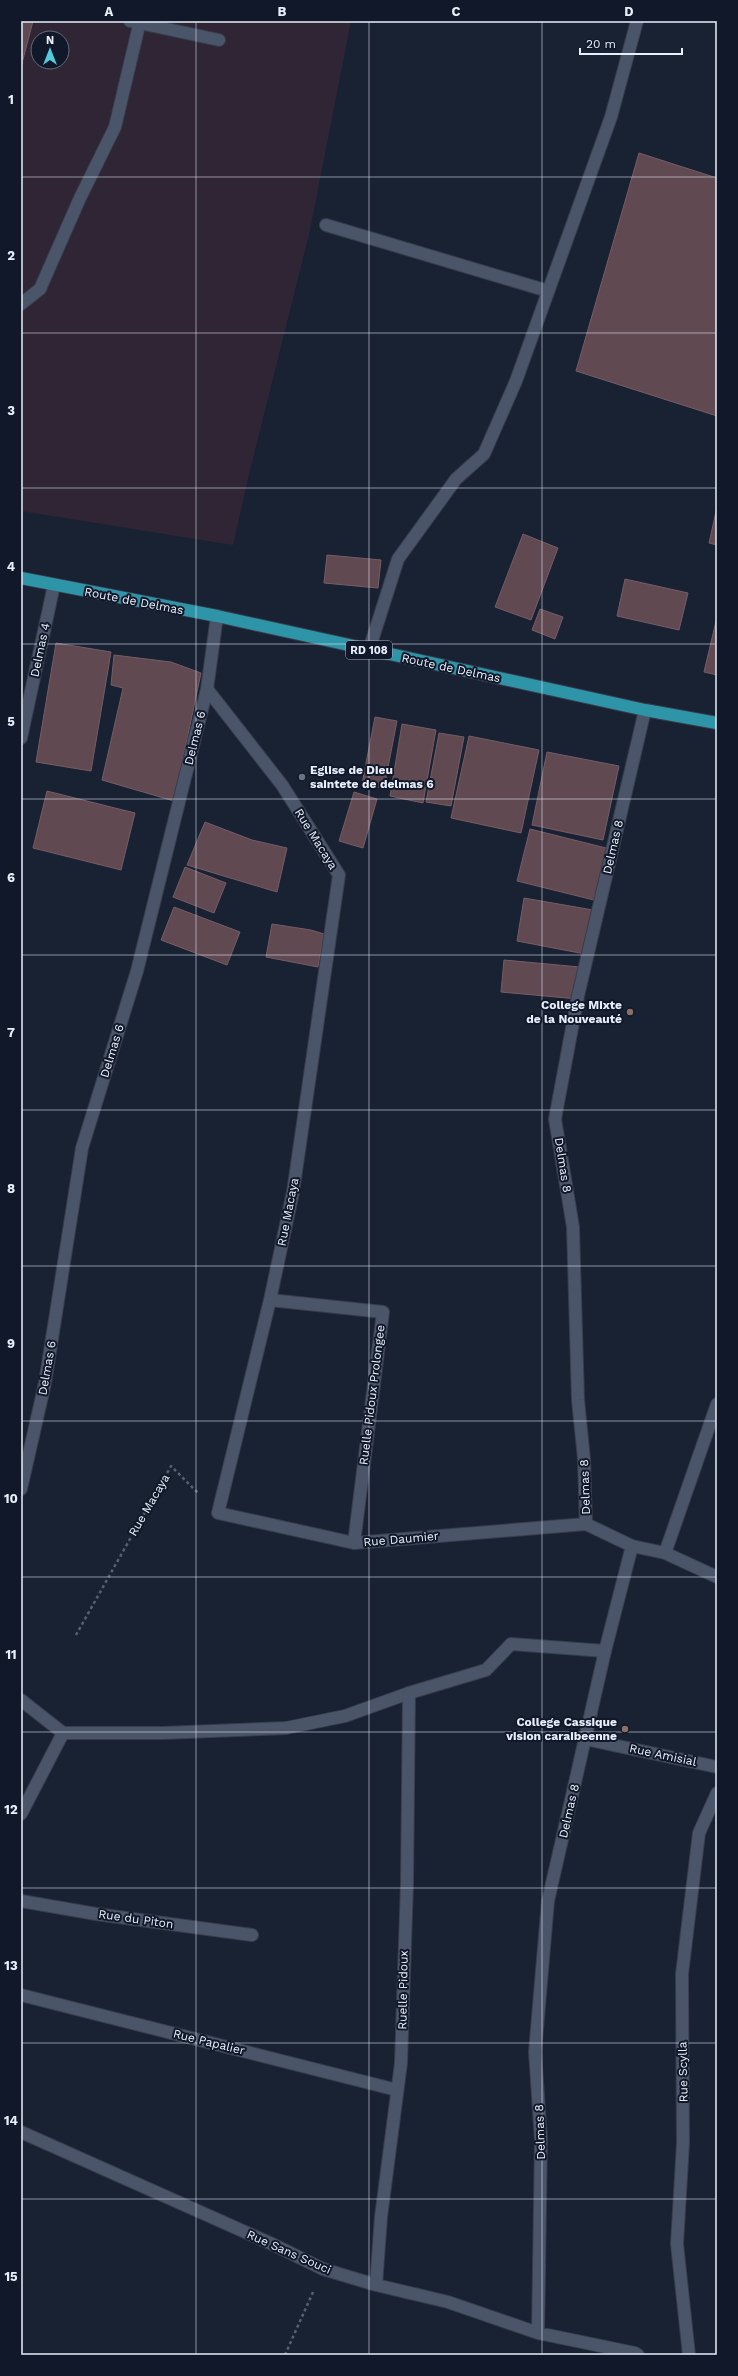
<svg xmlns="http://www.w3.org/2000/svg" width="738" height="2376" viewBox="0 0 738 2376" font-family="'Work Sans',sans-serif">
<rect width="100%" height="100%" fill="#192233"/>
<path fill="#2f2534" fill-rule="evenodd" d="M 21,21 L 351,21 L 310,230 L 250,470 L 233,545 L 21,511 ZM 38,38 L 62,38 L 62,62 L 38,62 Z"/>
<path fill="#614952" stroke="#765c66" d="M 21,21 L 33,21 L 21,67 Z
M 639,153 L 717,178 L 717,416 L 576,371 Z
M 717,507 L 717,545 L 709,543 Z
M 523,534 L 558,548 L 531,620 L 495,607 Z
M 327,555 L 381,560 L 378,588 L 324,583 Z
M 625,579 L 688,593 L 679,630 L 617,616 Z
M 540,609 L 563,617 L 555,639 L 532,630 Z
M 717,617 L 717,675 L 704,672 Z
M 56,643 L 111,652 L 91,771 L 36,762 Z
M 114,655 L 171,662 L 201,673 L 174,801 L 102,780 L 123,688 L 111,685 Z
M 375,717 L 397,721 L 384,788 L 362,784 Z
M 402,724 L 436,730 L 423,803 L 390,796 Z
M 439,733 L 464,737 L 451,806 L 426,802 Z
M 469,736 L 539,750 L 521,833 L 451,818 Z
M 547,752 L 619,766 L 603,840 L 532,825 Z
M 47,791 L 135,813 L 121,870 L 33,848 Z
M 354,792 L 377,799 L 363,848 L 339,841 Z
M 205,822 L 252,840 L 287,848 L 277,892 L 187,865 Z
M 530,829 L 610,849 L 598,901 L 517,881 Z
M 185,867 L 226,883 L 214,913 L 173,897 Z
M 524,898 L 593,910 L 585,954 L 517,941 Z
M 174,907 L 240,932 L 227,965 L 161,940 Z
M 272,924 L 311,930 L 324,934 L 318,967 L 266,957 Z
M 504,960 L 580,967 L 578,999 L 501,992 Z"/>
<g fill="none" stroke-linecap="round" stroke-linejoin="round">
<defs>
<path id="lane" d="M 130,21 L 219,40
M 326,225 L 548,291
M 21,304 L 40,289 L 80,198 L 115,127 L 140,21
M 369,650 L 398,559 L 456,479 L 484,454 L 516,381 L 611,117 L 637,21
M 632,1546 L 665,1553 L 717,1577
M 665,1553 L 717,1404
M 63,1733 L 163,1733 L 286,1728 L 345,1716 L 409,1693 L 486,1670 L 511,1644 L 605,1651
M 21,1901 L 96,1914 L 252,1935
M 21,1995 L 397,2090"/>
<path id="street" d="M 207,689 L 282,785 L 339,875 L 293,1192 L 270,1300 L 218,1513 L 354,1543 L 586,1524
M 21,738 L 54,585
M 270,1300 L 383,1312 L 354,1543
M 21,1489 L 45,1383 L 82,1148 L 137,971 L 207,689 L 217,616
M 21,1700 L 63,1733 L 21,1814
M 585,1739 L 717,1767
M 21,2132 L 272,2244 L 323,2269 L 376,2285 L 448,2302 L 538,2333 L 635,2353 L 638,2355
M 376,2285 L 381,2217 L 401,2063 L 407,1883 L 409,1693
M 538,2333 L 541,2140 L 535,2052 L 548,1901 L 605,1651 L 632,1546 L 586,1524 L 584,1459 L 578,1400 L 573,1227 L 555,1119 L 578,996 L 645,710
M 689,2355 L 677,2244 L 683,2143 L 682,1974 L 699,1833 L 717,1793"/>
<path id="primary" d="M 21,578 L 217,616 L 645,710 L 717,723"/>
</defs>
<use href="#lane" stroke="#373d4c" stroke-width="14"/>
<use href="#street" stroke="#373d4c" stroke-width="14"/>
<use href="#primary" stroke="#373d4c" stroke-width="14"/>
<path stroke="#57606f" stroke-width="2.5" stroke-dasharray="3 3" stroke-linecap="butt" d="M 76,1635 L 171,1466 L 198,1493
M 285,2355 L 313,2292"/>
<use href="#lane" stroke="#4b5569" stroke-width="12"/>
<use href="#street" stroke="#4b5569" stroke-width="12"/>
<use href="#primary" stroke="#2e95a9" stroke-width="12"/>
</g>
<path fill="none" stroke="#e8effb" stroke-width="1" stroke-opacity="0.55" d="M 196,21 L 196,2355M 369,21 L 369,2355M 542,21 L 542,2355M 21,177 L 717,177M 21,333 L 717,333M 21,488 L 717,488M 21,644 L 717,644M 21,799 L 717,799M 21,955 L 717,955M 21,1110 L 717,1110M 21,1266 L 717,1266M 21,1421 L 717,1421M 21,1577 L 717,1577M 21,1732 L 717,1732M 21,1888 L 717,1888M 21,2043 L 717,2043M 21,2199 L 717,2199"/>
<circle fill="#6b7280" stroke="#101829" stroke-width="1.5" cx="302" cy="777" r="4"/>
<g fill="#8d6e63" stroke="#101829" stroke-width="1.5">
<circle cx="630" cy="1012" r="4"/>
<circle cx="625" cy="1729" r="4"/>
</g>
<g text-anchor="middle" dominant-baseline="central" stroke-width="4" stroke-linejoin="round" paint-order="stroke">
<rect fill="#101829" stroke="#a7aebc" stroke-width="1" x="346" y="641" width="46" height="18" rx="3"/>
<g font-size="11" font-weight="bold" fill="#e8effb">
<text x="369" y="650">RD 108</text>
</g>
<g font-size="12" fill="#e8effb" stroke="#101829">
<text transform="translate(134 601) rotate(11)">Route de Delmas</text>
<text transform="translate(40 650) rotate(-78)">Delmas 4</text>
<text transform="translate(451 668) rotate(12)">Route de Delmas</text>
<text transform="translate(195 738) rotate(-76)">Delmas 6</text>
<text transform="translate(316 839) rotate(58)">Rue Macaya</text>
<text transform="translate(613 847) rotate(-77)">Delmas 8</text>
<text transform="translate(112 1051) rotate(-73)">Delmas 6</text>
<text transform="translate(563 1165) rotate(81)">Delmas 8</text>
<text transform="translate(288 1212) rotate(-79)">Rue Macaya</text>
<text transform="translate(47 1368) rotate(-80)">Delmas 6</text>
<text transform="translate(372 1395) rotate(-83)">Ruelle Pidoux Prolongee</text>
<text transform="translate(585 1487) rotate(-92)">Delmas 8</text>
<text transform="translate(149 1505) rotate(-60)">Rue Macaya</text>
<text transform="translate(401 1539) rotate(-5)">Rue Daumier</text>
<text transform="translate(663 1755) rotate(12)">Rue Amisial</text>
<text transform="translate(569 1811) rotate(-77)">Delmas 8</text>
<text transform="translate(136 1919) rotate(8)">Rue du Piton</text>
<text transform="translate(403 1990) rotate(-89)">Ruelle Pidoux</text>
<text transform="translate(209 2042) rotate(14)">Rue Papalier</text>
<text transform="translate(683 2072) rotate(-91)">Rue Scylla</text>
<text transform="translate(540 2132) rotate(-92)">Delmas 8</text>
<text transform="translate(289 2252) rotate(24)">Rue Sans Souci</text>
</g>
<g font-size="12" font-weight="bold" fill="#e8effb" stroke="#101829" text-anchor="end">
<text x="310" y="770" text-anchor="start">Eglise de Dieu<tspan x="310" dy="14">saintete de delmas 6</tspan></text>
<text x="622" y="1005">College Mixte<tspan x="622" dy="14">de la Nouveauté</tspan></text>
<text x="617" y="1722">College Cassique<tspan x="617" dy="14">vision caraibeenne</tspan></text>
</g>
</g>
<rect width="738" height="2376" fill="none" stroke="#101829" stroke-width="44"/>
<g transform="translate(50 50)"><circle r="19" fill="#101829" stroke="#666e7d"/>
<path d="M0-3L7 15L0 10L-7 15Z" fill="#53cbda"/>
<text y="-6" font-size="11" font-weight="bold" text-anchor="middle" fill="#e8effb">N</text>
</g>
<path d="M580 48v6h102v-6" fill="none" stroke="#e8effb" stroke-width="2"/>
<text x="586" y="48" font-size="12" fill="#e8effb" stroke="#101829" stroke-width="3" paint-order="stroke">20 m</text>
<rect x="22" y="22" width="694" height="2332" fill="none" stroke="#e8effb" stroke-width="1.5"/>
<g font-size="13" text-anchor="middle" font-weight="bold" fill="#e8effb">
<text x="109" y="16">A</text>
<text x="282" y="16">B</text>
<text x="456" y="16">C</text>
<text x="629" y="16">D</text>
<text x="11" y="104">1</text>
<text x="11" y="260">2</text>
<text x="11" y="415">3</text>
<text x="11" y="571">4</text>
<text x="11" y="726">5</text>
<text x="11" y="882">6</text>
<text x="11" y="1037">7</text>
<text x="11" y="1193">8</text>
<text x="11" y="1348">9</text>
<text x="11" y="1503">10</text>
<text x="11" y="1659">11</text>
<text x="11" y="1814">12</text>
<text x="11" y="1970">13</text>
<text x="11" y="2125">14</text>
<text x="11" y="2281">15</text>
</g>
</svg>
